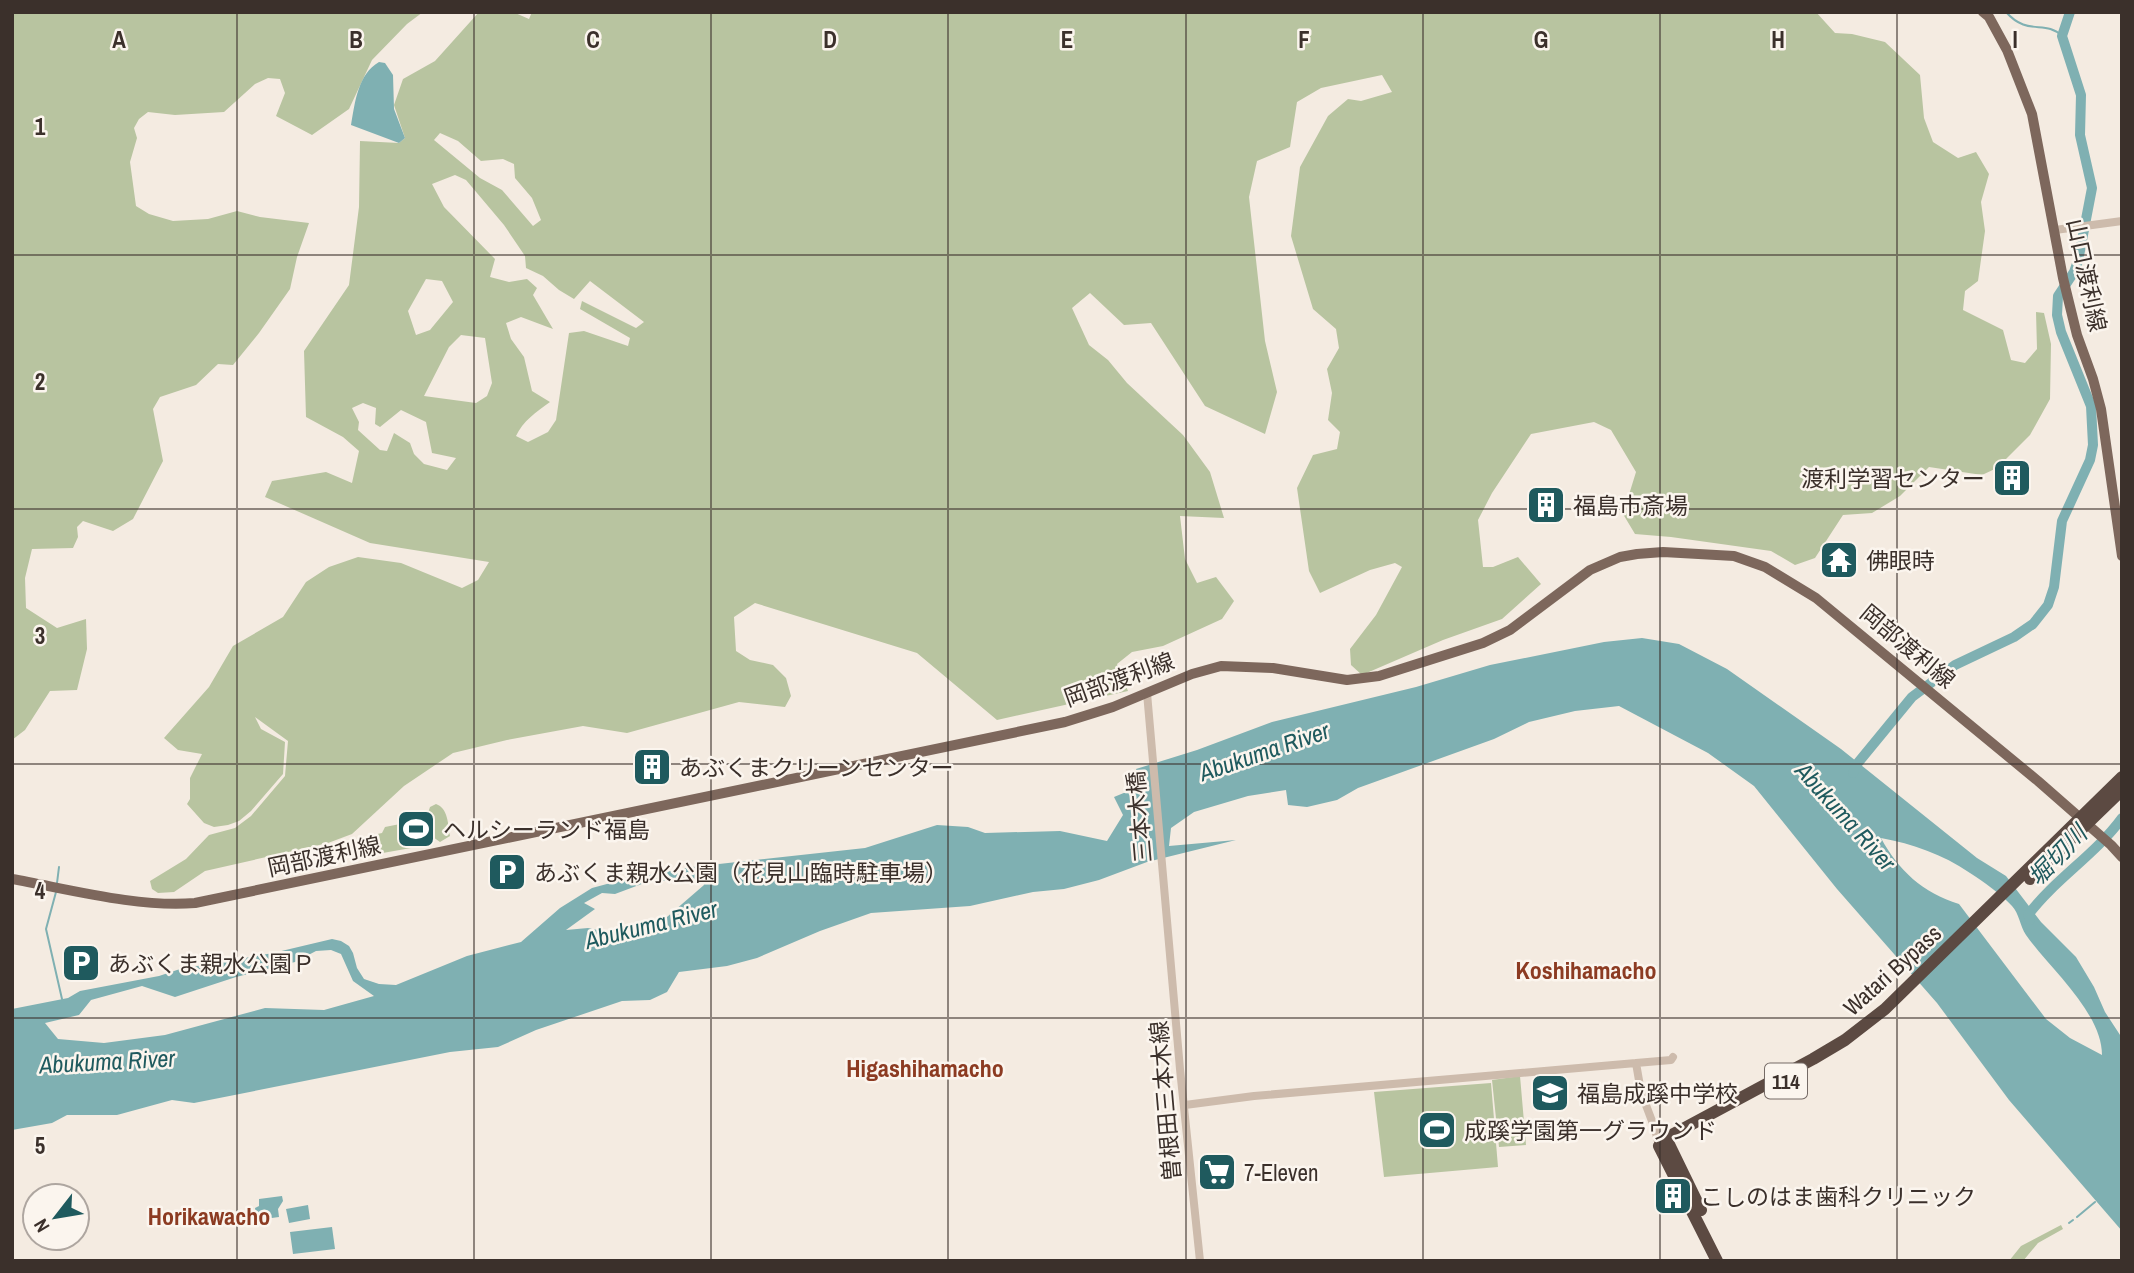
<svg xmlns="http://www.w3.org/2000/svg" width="2134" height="1273" viewBox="0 0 2134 1273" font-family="'Archivo Narrow','Noto Sans JP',sans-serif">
<rect width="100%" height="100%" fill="#f4ebe1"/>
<path fill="#b8c4a0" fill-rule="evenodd" d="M 12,12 L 423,12 L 407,24 L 372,60 L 349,109 L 312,135 L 276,116 L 285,93 L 280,79 L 268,78 L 255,84 L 224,112 L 175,115 L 148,112 L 139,119 L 134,128 L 137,138 L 130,162 L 136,206 L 149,214 L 173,221 L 208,219 L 237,211 L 260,217 L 309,223 L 297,257 L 290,289 L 259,333 L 233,365 L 218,364 L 196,385 L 160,397 L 153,409 L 163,461 L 133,519 L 113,531 L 83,521 L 77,527 L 78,537 L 73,548 L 32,549 L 25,578 L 26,608 L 57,628 L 86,619 L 87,649 L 77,690 L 50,691 L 25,730 L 12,740 Z
M 479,12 L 513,12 L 529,19 L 532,12 L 1816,12 L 1835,33 L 1852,34 L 1885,42 L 1920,75 L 1924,118 L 1933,142 L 1958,158 L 1976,152 L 1989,174 L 1981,202 L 1985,231 L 1978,281 L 1965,291 L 1963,310 L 2003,330 L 2011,360 L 2025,363 L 2037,349 L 2036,312 L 2044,313 L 2051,344 L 2050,399 L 2030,435 L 1997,468 L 1982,475 L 1929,467 L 1900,496 L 1872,513 L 1843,515 L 1815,558 L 1795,565 L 1771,551 L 1671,537 L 1635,534 L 1623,514 L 1636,472 L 1611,430 L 1594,422 L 1531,434 L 1492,493 L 1478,520 L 1483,567 L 1493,567 L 1518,557 L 1541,584 L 1502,619 L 1443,640 L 1362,675 L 1351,665 L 1350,649 L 1376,615 L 1402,567 L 1395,563 L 1370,570 L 1320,593 L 1309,571 L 1297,488 L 1313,455 L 1337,449 L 1340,432 L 1328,420 L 1332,393 L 1327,369 L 1339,348 L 1336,329 L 1313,309 L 1291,236 L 1300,167 L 1328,116 L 1348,99 L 1361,101 L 1392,92 L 1382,75 L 1321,88 L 1297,102 L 1290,147 L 1257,161 L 1249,197 L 1265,341 L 1277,392 L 1265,434 L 1205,406 L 1151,323 L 1124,325 L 1090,293 L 1072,308 L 1089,345 L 1108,360 L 1127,383 L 1183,435 L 1210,472 L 1224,518 L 1180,516 L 1185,559 L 1197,583 L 1216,577 L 1234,601 L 1222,619 L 1163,646 L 1132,652 L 1117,664 L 1128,691 L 997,720 L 917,653 L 755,603 L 734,617 L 736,651 L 750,660 L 773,665 L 786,678 L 791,696 L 785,707 L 739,702 L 627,733 L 583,726 L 507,740 L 453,753 L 404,786 L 352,834 L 328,843 L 205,871 L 174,892 L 158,893 L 152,889 L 150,881 L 186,859 L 209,835 L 235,828 L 251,816 L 285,776 L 288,741 L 255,717 L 261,729 L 285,742 L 283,774 L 251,811 L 239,821 L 228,825 L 214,827 L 204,823 L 187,804 L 190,799 L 190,778 L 202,754 L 178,750 L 164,738 L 209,687 L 233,646 L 283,617 L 306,582 L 329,567 L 358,557 L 401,563 L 462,588 L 478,580 L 489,562 L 370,543 L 265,497 L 272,481 L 326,472 L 352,483 L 359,451 L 343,437 L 306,417 L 304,351 L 349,285 L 359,207 L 360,141 L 399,143 L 405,138 L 394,105 L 403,79 L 435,61 ZM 440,133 L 458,141 L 481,161 L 503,159 L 514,164 L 515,178 L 532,198 L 541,220 L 533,226 L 502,190 L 480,178 L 434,140 ZM 455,175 L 466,180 L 504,225 L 525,256 L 526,268 L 543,276 L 559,290 L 574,299 L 590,281 L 644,322 L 636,328 L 582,301 L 580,309 L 630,338 L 628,346 L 584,331 L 569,333 L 556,420 L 548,432 L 528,442 L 516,436 C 523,421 536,412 550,402 L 532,391 L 524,357 L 511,339 L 506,323 L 521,317 L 553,329 L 533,295 L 537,288 L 527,279 L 509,282 L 490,277 L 495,259 L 444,207 L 432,184 ZM 426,279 L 442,281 L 453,302 L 430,330 L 416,335 L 408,311 ZM 461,335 L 485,338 L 492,383 L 487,396 L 476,403 L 424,396 L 449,347 ZM 363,403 L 376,408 L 375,424 L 380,427 L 401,410 L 426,422 L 432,453 L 456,458 L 447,470 L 424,464 L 414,454 L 410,443 L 394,433 L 387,451 L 380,450 L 358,430 L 359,422 L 352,408 Z
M 436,804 C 448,808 448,824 450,836 L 440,842 L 433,837 L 416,841 L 411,848 L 377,854 L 373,850 L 373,835 L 382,833 L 385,827 L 400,824 L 403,818 L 428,813 L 430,807 Z
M 1520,1076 L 1526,1145 L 1499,1147 L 1492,1080 Z
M 1491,1083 L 1498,1167 L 1384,1177 L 1374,1092 Z
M 2061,1225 L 2063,1229 L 2038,1243 L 2023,1261 L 2009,1261 L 2021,1246 Z"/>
<path fill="#7fb0b2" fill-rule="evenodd" d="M 379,62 L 385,63 L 393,75 L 394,109 L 405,138 L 399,143 L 351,125 C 355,102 358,74 379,62 Z
M 1642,638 L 1679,644 L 1727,669 L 1841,749 L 1977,858 L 2006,876 L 2041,922 L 2076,957 L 2094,987 L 2105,1012 L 2122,1038 L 2122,1231 L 2009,1100 L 1937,1003 L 1837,889 L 1754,786 L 1708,753 L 1619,706 L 1575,711 L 1529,722 L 1494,739 L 1358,788 L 1337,800 L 1307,807 L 1288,805 L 1286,790 L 1248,796 L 1194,812 L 1171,828 L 1169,846 L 1236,840 L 1147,862 L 1099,880 L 1064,889 L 1033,892 L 970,906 L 871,913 L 820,931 L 757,958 L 727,966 L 679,972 L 667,992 L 650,1000 L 622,1001 L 536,1030 L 498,1047 L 450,1052 L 194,1103 L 172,1100 L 117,1115 L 67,1115 L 52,1123 L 12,1130 L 12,1009 L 68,998 L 80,991 L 159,976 L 180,969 L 273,953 L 332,939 L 341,941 L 349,946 L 353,953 L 357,968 L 364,979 L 379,984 L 396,985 L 467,956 L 521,942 L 560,908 L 592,888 L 618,881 L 692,867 L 865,848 L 937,825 L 968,827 L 985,833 L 1060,831 L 1107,841 L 1123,815 L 1114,797 L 1143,785 L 1136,769 L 1197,750 L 1272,722 L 1416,687 L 1490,665 L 1604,642 ZM 1881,838 C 1913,844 1942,854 1970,873 C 1984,882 2001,894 2012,906 C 2019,913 2020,926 2026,935 C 2049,968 2102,1012 2102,1055 L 2070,1038 L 2046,1019 L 1959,904 C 1923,893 1898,870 1881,838 ZM 703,878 L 704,885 L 667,917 L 635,938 L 588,928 L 566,930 L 595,909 L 584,903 L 602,893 L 615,894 L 647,882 ZM 331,950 L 341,954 L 353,981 L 374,996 L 324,1010 L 265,1008 L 165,1035 L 104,1043 L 58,1039 L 45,1023 L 79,1015 L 91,1000 L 142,986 L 175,997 L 236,977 L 295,962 L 316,951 Z
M 282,1196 L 283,1201 L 278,1209 L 279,1217 L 257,1220 L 255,1208 L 259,1206 L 259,1199 Z
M 308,1205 L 310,1219 L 289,1223 L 286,1209 Z
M 332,1227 L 335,1249 L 293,1254 L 290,1232 Z"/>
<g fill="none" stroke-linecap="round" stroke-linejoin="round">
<path stroke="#7fb0b2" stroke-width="2" d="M 2006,12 C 2028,37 2045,19 2062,36
M 57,883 L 59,867
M 56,892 L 46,929 L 62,999
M 2077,1217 L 2095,1202
M 2069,1223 L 2073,1220"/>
<path stroke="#7fb0b2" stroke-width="10" d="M 1853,773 L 1857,764 L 1912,697 L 1955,665 L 2014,637 L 2033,624 L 2048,605 L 2054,587 L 2062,521 L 2090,460 L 2093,445 L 2091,406 L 2061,332 L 2057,315 L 2058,296 L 2074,272 L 2078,261 L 2092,188 L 2080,135 L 2081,95 L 2062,36 L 2070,12
M 2030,920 L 2028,915 C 2055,879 2095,855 2122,818"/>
<path stroke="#cdbbac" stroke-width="8" d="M 2055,230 L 2122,221
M 1147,693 L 1180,1069 L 1200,1261
M 1636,1063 L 1641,1092 L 1655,1129 L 1659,1146
M 1185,1105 L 1254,1096 L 1636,1063 L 1671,1060 L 1673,1057"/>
<path stroke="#7d675c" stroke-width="10" d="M 1983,12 L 1989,17 L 2007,50 L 2032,114 L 2063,278 L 2077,335 L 2093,379 L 2101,409 L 2122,556
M 12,879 C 68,889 139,908 195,903 L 1065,722 L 1113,707 L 1192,674 L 1221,666 L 1273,668 L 1347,680 L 1379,676 L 1483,643 L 1510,630 L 1590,570 L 1620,557 L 1637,554 L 1663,552 L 1734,556 L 1765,567 L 1816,598 L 2038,781 L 2111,845 L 2122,857"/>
<path stroke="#5c4a42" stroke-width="12" d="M 2030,879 L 2122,790
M 1666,1138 L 1701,1210
M 1717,1261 L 1659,1146 L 1666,1138 L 1813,1059 L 1845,1040 L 1885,1009 L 2122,777"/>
</g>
<path fill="none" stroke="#3b302b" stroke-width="2" stroke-opacity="0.55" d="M 237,12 L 237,1261M 474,12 L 474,1261M 711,12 L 711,1261M 948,12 L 948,1261M 1186,12 L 1186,1261M 1423,12 L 1423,1261M 1660,12 L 1660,1261M 1897,12 L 1897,1261M 12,255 L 2122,255M 12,509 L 2122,509M 12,764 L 2122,764M 12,1018 L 2122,1018"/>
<defs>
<symbol id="building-square" viewBox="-11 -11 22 22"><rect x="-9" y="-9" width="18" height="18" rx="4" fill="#1f5a5e" stroke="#fbf5ee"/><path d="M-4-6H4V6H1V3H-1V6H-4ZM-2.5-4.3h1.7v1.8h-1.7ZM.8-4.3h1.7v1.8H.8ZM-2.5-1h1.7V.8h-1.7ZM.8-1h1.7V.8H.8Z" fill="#fff"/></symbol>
<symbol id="temple-square" viewBox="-11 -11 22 22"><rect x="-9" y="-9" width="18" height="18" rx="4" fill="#1f5a5e" stroke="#fbf5ee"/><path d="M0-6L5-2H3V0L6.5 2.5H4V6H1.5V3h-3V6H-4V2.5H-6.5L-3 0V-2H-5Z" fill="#fff"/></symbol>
<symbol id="stadium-square" viewBox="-11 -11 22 22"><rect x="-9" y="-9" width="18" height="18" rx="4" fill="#1f5a5e" stroke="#fbf5ee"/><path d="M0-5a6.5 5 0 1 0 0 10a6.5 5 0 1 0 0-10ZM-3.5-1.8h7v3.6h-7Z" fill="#fff"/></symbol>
<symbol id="parking-square" viewBox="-11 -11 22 22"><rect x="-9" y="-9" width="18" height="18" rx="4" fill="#1f5a5e" stroke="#fbf5ee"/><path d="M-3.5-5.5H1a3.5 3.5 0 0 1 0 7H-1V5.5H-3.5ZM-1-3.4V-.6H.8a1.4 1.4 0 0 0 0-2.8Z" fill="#fff"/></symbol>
<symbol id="school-square" viewBox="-11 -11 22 22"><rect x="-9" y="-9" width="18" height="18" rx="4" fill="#1f5a5e" stroke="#fbf5ee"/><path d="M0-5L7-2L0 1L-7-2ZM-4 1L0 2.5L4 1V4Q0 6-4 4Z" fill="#fff"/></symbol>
<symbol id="supermarket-square" viewBox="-11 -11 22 22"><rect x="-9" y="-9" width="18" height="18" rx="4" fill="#1f5a5e" stroke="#fbf5ee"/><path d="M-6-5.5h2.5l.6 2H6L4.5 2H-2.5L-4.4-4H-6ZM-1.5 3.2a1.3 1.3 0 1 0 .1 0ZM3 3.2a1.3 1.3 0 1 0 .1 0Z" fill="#fff"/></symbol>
</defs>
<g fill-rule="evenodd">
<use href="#building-square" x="1990" y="456" width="44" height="44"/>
<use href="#building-square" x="1524" y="483" width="44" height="44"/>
<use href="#temple-square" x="1817" y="538" width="44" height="44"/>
<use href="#building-square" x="630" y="745" width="44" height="44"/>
<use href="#stadium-square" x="394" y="807" width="44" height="44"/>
<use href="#parking-square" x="485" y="850" width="44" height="44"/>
<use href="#parking-square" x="59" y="941" width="44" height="44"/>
<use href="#school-square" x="1528" y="1071" width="44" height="44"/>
<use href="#stadium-square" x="1415" y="1108" width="44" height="44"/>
<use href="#supermarket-square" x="1195" y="1150" width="44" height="44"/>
<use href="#building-square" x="1651" y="1174" width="44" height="44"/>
</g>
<g text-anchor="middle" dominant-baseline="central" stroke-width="5" stroke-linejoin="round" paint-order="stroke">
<rect fill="#fbf5ee" stroke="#756b66" stroke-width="2" x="1765" y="1063.5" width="42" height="35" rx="5"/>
<g font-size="21" font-weight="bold" fill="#3b302b">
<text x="1786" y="1081">114</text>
</g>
<g font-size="23" fill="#3b302b" stroke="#fbf5ee">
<text transform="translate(2087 275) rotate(78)">山口渡利線</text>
<text transform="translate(1908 646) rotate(40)">岡部渡利線</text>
<text transform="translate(1119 679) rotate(-20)">岡部渡利線</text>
<text transform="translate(1139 817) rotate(-95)">三本木橋</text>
<text transform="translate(324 856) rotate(-12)">岡部渡利線</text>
<text transform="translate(1892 970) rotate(-42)">Watari Bypass</text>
<text transform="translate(1165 1101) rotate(-95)">曽根田三本木線</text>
</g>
<g font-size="23" fill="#3b302b" stroke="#fbf5ee" text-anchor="start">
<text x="1985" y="478" text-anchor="end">渡利学習センター</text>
<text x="1573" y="505">福島市斎場</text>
<text x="1866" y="560">佛眼時</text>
<text x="679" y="767">あぶくまクリーンセンター</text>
<text x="443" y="829">ヘルシーランド福島</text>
<text x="534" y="872">あぶくま親水公園（花見山臨時駐車場）</text>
<text x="108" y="963">あぶくま親水公園Ｐ</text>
<text x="1577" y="1093">福島成蹊中学校</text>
<text x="1464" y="1130">成蹊学園第一グラウンド</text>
<text x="1244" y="1172">7-Eleven</text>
<text x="1700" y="1196">こしのはま歯科クリニック</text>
</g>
<g font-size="24" font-style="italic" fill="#1f5a5e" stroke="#fbf5ee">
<text transform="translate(1264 751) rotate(-19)">Abukuma River</text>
<text transform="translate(1846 816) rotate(48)">Abukuma River</text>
<text transform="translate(2057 855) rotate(-46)">堀切川</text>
<text transform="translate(651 924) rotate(-14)">Abukuma River</text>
<text transform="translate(107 1061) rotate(-3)">Abukuma River</text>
</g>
<g font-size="24" font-weight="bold" fill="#8c3b22" stroke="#fbf5ee">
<text x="1586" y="970">Koshihamacho</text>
<text x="925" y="1068">Higashihamacho</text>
<text x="209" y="1216">Horikawacho</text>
</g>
</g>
<g font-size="23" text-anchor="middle" font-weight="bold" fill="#3b302b" stroke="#fbf5ee" stroke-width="5" stroke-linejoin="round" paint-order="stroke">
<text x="119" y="48">A</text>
<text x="356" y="48">B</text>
<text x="593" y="48">C</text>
<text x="830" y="48">D</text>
<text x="1067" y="48">E</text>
<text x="1304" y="48">F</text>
<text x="1541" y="48">G</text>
<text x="1778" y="48">H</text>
<text x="2015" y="48">I</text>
<text x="40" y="135">1</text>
<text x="40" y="390">2</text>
<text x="40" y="644">3</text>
<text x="40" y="899">4</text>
<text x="40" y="1154">5</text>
</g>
<rect width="2134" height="1273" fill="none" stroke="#3b302b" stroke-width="28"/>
<g transform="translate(56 1217) rotate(239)"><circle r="33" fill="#fbf5ee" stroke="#aea6a0" stroke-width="2"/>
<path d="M0-5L12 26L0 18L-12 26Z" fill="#1f5a5e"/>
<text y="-10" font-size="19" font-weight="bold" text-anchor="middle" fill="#3b302b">N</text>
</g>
</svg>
